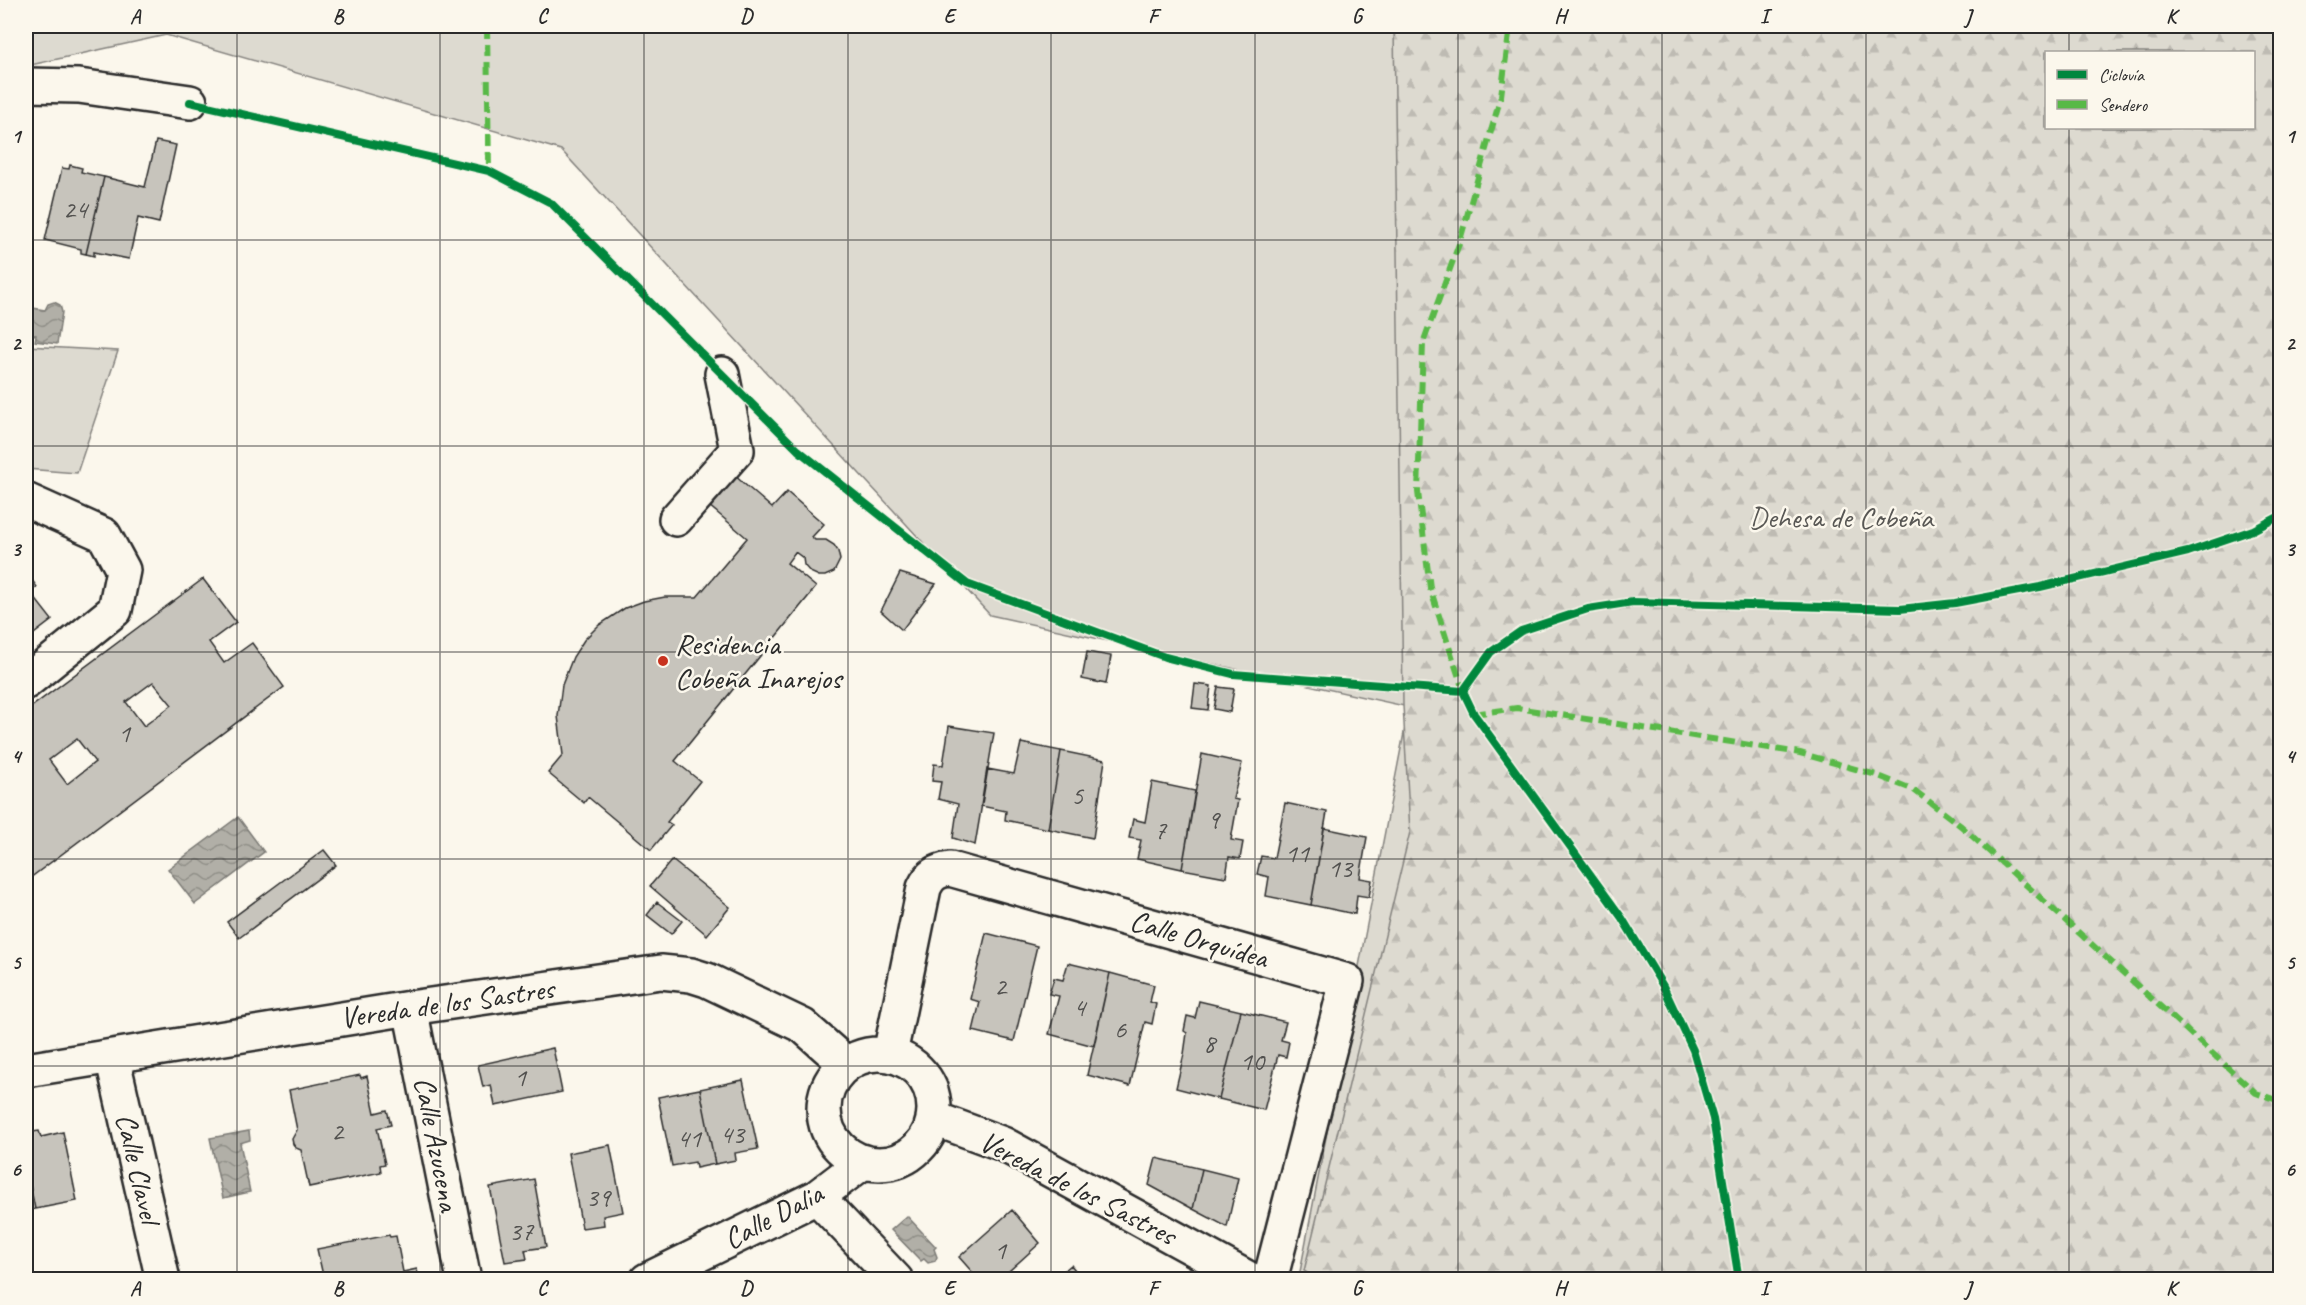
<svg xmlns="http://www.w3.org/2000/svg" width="2306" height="1305" viewBox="0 0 2306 1305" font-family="Caveat,sans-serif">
<defs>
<pattern id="forest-firs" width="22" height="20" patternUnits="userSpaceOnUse" patternTransform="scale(1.5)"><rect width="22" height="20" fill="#dddad0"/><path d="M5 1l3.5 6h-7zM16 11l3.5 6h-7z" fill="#bebbb3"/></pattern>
<pattern id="water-waves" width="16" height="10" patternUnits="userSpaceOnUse" patternTransform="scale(1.5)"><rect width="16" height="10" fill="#b1afa7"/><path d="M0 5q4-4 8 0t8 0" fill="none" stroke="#908f88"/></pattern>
</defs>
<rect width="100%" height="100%" fill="#fbf7ec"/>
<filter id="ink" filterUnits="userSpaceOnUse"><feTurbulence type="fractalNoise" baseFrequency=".0167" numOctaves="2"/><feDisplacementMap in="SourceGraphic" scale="12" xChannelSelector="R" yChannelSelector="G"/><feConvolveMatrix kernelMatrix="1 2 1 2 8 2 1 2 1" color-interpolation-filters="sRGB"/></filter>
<g filter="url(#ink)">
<path fill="#dddad0" stroke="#84827e" stroke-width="1.5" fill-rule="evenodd" d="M 26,26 L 2280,26 L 2280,1279 L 1304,1280 L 1299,1277 L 1409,707 L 990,615 L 561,150 L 166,35 L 26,66 ZM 2046,52 L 2254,52 L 2254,128 L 2046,128 Z
M 26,346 L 118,351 L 77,473 L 26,469 Z"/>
<path fill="url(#forest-firs)" stroke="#84827e" stroke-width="1.5" fill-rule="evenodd" d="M 1394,26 L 2280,26 L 2280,1279 L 1319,1280 L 1304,1271 L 1410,832 L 1403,705 ZM 2046,52 L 2254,52 L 2254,128 L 2046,128 Z"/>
<path fill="url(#water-waves)" stroke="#7b7a75" stroke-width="1.5" d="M 54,302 L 60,305 L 62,312 L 57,344 L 35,341 L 36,335 L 26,334 L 26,307 L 45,310 L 48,304 Z
M 238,817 L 264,852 L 195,904 L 168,869 Z
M 249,1131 L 250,1140 L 240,1143 L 250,1192 L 223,1198 L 210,1138 Z
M 907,1216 L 936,1247 L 934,1249 L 937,1257 L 935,1261 L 928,1263 L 924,1259 L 921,1261 L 891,1230 Z"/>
<path fill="#c7c4bc" stroke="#2b2b2b" stroke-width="1.5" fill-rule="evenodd" d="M 156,141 L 176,145 L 159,223 L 138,218 L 129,259 L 94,252 L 94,256 L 86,254 L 104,177 L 145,187 Z
M 70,165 L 82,168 L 81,172 L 104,177 L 86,254 L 81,253 L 81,249 L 45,240 L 62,168 L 69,169 Z
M 734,475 L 772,508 L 787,492 L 824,524 L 812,537 L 815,540 L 826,540 L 834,545 L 838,551 L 840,560 L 834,572 L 825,576 L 819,576 L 810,572 L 804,565 L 803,558 L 795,552 L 787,563 L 816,587 L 675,761 L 700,781 L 667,822 L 672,825 L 651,850 L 588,797 L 584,803 L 548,773 L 563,755 L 558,716 L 562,685 L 573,657 L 584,640 L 599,625 L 625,608 L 644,601 L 665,597 L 697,597 L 747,538 L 708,505 Z
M 26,572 L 37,587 L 30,592 L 52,620 L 26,640 Z
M 900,573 L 936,584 L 902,630 L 881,611 Z
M 203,579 L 236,622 L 209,642 L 224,663 L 252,643 L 284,687 L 26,881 L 26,711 ZM 153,682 L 172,705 L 144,726 L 126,702 ZM 77,739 L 95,762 L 67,784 L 49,760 Z
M 1087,652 L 1111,656 L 1106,684 L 1082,679 Z
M 1195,684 L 1211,686 L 1208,710 L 1192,708 Z
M 1218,687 L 1234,689 L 1230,712 L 1214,709 Z
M 949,726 L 994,733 L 975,845 L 953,838 L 958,804 L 938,799 L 941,782 L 932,781 L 934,764 L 943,765 Z
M 1021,743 L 1061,751 L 1048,829 L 1005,820 L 1006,811 L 981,806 L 987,769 L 1014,774 Z
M 1061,751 L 1105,760 L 1093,838 L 1048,829 Z
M 1202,754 L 1242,763 L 1233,799 L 1238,800 L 1231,840 L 1243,842 L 1240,859 L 1229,857 L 1226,877 L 1182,869 Z
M 1152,782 L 1195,791 L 1182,869 L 1137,859 L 1141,840 L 1129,838 L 1133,819 L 1145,822 Z
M 1285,803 L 1327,812 L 1311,905 L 1266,896 L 1269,877 L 1257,874 L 1261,856 L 1274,858 Z
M 1324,828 L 1367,837 L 1360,878 L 1372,880 L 1369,897 L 1357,895 L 1355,914 L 1311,905 Z
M 324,850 L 336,865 L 239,938 L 227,922 Z
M 672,860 L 730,907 L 707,935 L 650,886 Z
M 657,902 L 682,921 L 671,934 L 647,915 Z
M 986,933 L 1037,946 L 1014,1041 L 973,1031 L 980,1002 L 970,999 Z
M 1068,963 L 1110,973 L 1094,1046 L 1049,1034 L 1059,996 L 1049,994 L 1054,978 L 1063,980 Z
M 1110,973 L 1154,985 L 1150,1002 L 1156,1004 L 1152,1024 L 1145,1022 L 1130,1086 L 1087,1075 Z
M 1199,1001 L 1241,1011 L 1219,1099 L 1176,1088 L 1184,1054 L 1187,1033 L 1184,1031 L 1187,1016 L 1195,1018 Z
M 1241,1011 L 1286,1022 L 1281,1040 L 1289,1042 L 1286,1057 L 1278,1055 L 1264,1110 L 1219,1099 Z
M 553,1048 L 562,1092 L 495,1106 L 491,1085 L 483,1087 L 478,1065 Z
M 360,1075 L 361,1078 L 367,1076 L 375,1113 L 387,1110 L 391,1125 L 377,1128 L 385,1164 L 380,1165 L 381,1172 L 309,1187 L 301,1150 L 296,1148 L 293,1144 L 292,1139 L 297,1130 L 289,1090 Z
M 743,1080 L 758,1149 L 735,1153 L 736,1160 L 715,1164 L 700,1089 Z
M 700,1089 L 715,1164 L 696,1168 L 695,1162 L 672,1166 L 658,1097 Z
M 39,1131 L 41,1137 L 63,1132 L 77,1201 L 35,1209 L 26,1165 L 26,1133 Z
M 610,1145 L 623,1212 L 603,1216 L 604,1225 L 582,1228 L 568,1153 Z
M 1156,1158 L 1202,1169 L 1193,1209 L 1149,1185 Z
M 26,1165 L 35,1209 L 26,1212 Z
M 1202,1169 L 1238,1178 L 1227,1227 L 1193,1209 Z
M 534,1179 L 546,1247 L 525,1250 L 527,1259 L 505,1262 L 490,1187 Z
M 1012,1210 L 1040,1243 L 999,1280 L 971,1280 L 974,1274 L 959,1257 Z
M 389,1235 L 390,1237 L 396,1236 L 403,1272 L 417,1269 L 419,1280 L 324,1280 L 317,1249 Z
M 1071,1265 L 1083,1280 L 1053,1280 Z"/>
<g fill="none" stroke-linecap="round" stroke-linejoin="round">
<defs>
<path id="minor" d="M 26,85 L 79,86 L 190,102
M 26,500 L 104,535 L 123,570 L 115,610 L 26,682
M 676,519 L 737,450 L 722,374
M 410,1008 L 464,1280
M824 1109a55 55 0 1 1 110 0a55 55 0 1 1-110 0Z
M 890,1054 L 924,888 C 930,875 936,871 950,869 L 1347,981 L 1270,1280
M 112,1056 L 163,1280
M 26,1070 L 410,1008 L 661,972 L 691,975 L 707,980 L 803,1026 L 846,1064
M 933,1118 L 1003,1144 L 1251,1280
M 817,1197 L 896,1280
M 647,1280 L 817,1197 L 863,1162"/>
</defs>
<use href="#minor" stroke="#2b2b2b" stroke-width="38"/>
<use href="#minor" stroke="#fbf7ec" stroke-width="33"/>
<path stroke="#58b947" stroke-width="6" stroke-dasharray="12 6" stroke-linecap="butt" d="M 487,26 L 489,171
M 1464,693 L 1430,588 L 1418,492 L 1423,343 L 1459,244 L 1501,96 L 1510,26
M 1474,714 L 1517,708 L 1800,753 L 1876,775 L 1914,790 L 1961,826 L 2256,1093 L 2280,1101"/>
<defs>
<path id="cycleway" d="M 190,102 L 489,171 L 551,203 L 798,450 L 967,584 L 1165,657 L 1233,674 L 1463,691
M 1463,691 L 1491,652 L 1521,631 L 1588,609 L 1633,602 L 1900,609 L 1955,603 L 2040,587 L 2188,552 L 2253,530 L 2280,516
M 1463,691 L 1474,714 L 1622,918 L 1663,986 L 1693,1050 L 1713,1119 L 1739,1280"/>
</defs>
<use href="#cycleway" stroke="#fbf7ec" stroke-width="11"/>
<use href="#cycleway" stroke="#00873e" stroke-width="8"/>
</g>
</g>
<path fill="none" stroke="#2b2b2b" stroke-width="1.5" stroke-opacity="0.55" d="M 237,26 L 237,1280M 440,26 L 440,1280M 644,26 L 644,1280M 848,26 L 848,1280M 1051,26 L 1051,1280M 1255,26 L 1255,1280M 1458,26 L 1458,1280M 1662,26 L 1662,1280M 1866,26 L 1866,1280M 2069,26 L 2069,52M 2069,128 L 2069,1280M 26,240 L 2280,240M 26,446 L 2280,446M 26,652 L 2280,652M 26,859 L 2280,859M 26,1066 L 2280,1066"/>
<circle fill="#c8321e" stroke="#fbf7ec" stroke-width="2" cx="663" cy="661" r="6"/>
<g text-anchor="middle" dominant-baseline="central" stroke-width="5" stroke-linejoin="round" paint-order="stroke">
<g font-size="27" fill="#52514f">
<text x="75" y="209">24</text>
<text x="124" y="733">1</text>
<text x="1077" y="795">5</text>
<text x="1213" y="819">9</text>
<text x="1160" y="830">7</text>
<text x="1297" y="853">11</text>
<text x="1340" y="868">13</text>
<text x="1000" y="986">2</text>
<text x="1079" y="1007">4</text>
<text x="1120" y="1029">6</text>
<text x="1209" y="1043">8</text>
<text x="1252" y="1061">10</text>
<text x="520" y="1077">1</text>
<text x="337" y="1131">2</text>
<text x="732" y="1134">43</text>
<text x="689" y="1138">41</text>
<text x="598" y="1197">39</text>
<text x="521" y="1231">37</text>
<text x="1000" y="1250">1</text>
</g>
<g font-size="30" fill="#585754" stroke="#fbf7ec">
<text x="1841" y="517">Dehesa de Cobeña</text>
</g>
<g font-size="30" fill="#2b2b2b" stroke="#fbf7ec" text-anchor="start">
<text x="675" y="644">Residencia<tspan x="675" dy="34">Cobeña Inarejos</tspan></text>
</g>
<g font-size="30" fill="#2b2b2b" stroke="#fbf7ec">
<text transform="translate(1199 939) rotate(16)">Calle Orquídea</text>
<text transform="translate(447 1003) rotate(-8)">Vereda de los Sastres</text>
<text transform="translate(437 1144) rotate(79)">Calle Azucena</text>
<text transform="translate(138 1168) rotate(77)">Calle Clavel</text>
<text transform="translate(1078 1188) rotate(27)">Vereda de los Sastres</text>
<text transform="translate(773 1216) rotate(-28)">Calle Dalia</text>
</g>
</g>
<rect width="2306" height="1305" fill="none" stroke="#fbf7ec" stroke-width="66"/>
<rect x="2045" y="51" width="210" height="78" fill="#fbf7ec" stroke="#a8a59f" stroke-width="1.5"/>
<rect x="2057" y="70" width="30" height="9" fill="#00873e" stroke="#a8a59f" stroke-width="1.5"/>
<text x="2099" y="81" font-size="18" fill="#2b2b2b">Ciclovía</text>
<rect x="2057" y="100" width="30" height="9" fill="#58b947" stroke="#a8a59f" stroke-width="1.5"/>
<text x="2099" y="111" font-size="18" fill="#2b2b2b">Sendero</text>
<rect x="33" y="33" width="2240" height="1239" fill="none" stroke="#2b2b2b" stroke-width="2"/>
<g font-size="20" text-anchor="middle" font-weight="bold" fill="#2b2b2b">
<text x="135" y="23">A</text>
<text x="338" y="23">B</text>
<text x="542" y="23">C</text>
<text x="746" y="23">D</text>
<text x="949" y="23">E</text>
<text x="1153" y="23">F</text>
<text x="1357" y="23">G</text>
<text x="1560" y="23">H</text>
<text x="1764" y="23">I</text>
<text x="1968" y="23">J</text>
<text x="2171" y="23">K</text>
<text x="16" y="143">1</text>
<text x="2290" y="143">1</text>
<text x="16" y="350">2</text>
<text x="2290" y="350">2</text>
<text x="16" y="556">3</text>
<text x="2290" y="556">3</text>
<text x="16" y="763">4</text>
<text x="2290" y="763">4</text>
<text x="16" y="969">5</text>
<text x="2290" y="969">5</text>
<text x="16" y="1176">6</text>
<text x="2290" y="1176">6</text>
<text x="135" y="1295">A</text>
<text x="338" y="1295">B</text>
<text x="542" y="1295">C</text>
<text x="746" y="1295">D</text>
<text x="949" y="1295">E</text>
<text x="1153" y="1295">F</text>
<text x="1357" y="1295">G</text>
<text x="1560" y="1295">H</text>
<text x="1764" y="1295">I</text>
<text x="1968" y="1295">J</text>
<text x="2171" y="1295">K</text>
</g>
</svg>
